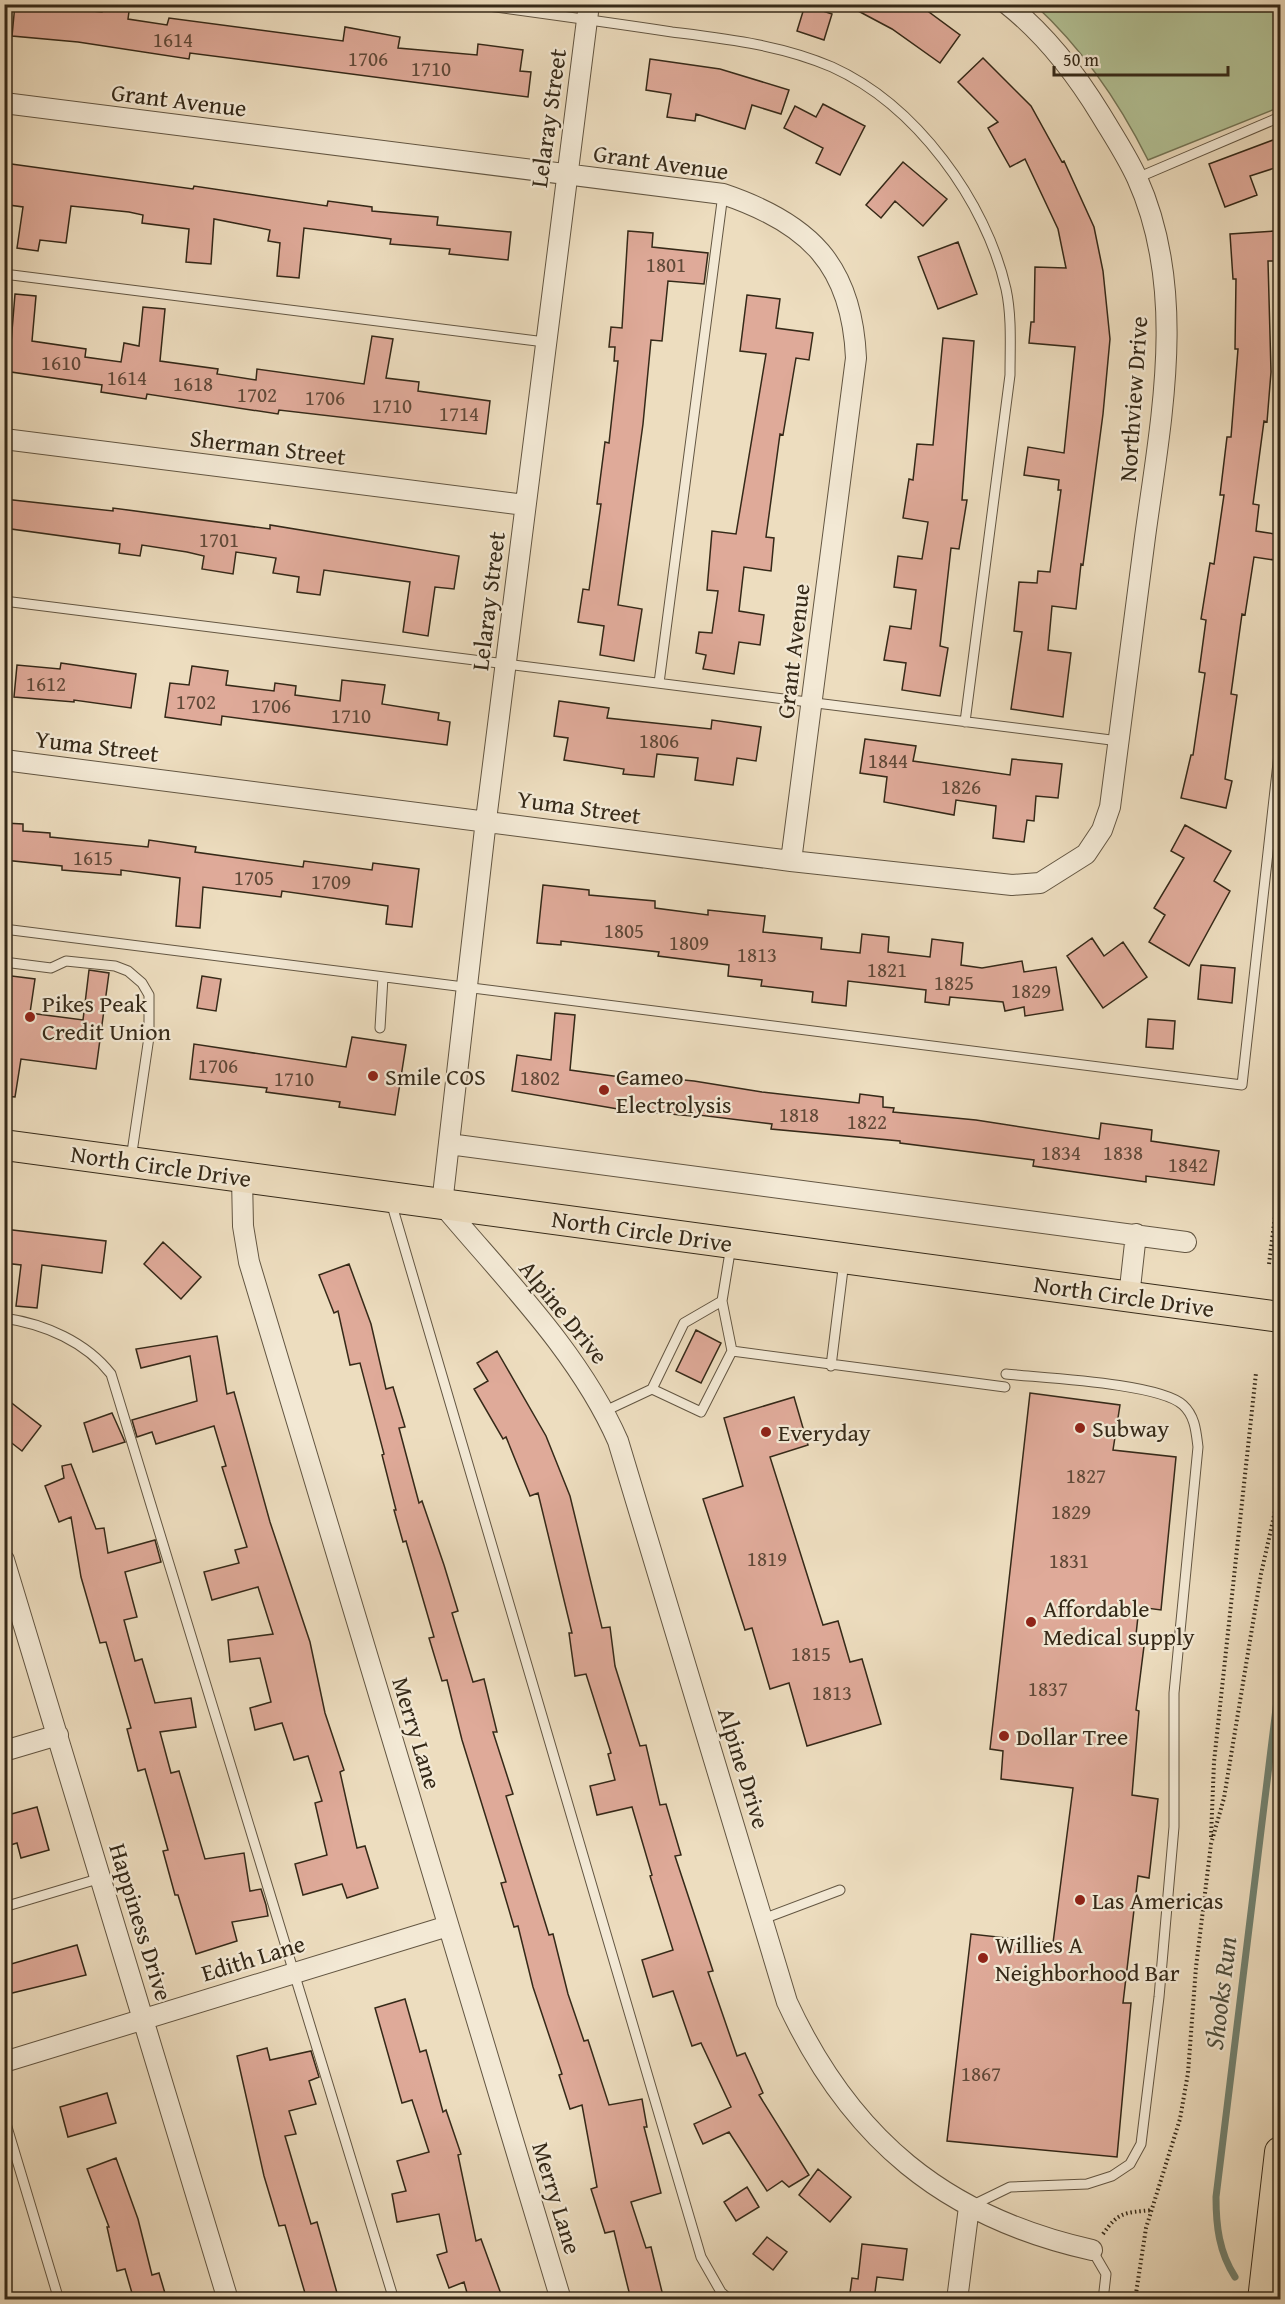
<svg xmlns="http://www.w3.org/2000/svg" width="1285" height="2304" viewBox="0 0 1285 2304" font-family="'Gentium Book Plus',serif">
<rect width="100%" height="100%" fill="#edddbf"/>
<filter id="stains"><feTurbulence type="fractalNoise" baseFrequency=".00333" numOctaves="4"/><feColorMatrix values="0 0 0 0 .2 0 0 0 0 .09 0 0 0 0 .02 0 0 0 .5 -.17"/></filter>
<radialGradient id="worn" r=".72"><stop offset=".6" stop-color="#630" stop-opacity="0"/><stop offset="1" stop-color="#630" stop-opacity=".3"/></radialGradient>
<path fill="#b3c296" stroke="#747657" stroke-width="1.5" d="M 1035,5 L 1280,5 L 1280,107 L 1148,160 C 1119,102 1083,49 1035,5 Z"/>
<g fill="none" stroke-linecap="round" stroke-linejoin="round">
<path stroke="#728271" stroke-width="7" d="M 1235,2277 C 1219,2252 1216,2226 1216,2197 L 1280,1676"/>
</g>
<path fill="#dfaa99" stroke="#352918" stroke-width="1.5" d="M 15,4 L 102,12 L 104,4 L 130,4 L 128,19 L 167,25 L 169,18 L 343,41 L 345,27 L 400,37 L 398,48 L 477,55 L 478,44 L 523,50 L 520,71 L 531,72 L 528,97 L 190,53 L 189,59 L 78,42 L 12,36 Z
M 845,4 L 918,4 L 960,35 L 940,63 L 892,29 Z
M 805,5 L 832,14 L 824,40 L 797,31 Z
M 983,58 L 1031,106 L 1062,162 L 1064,161 L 1094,227 L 1103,271 L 1110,339 L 1103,414 L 1083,565 L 1081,564 L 1076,609 L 1052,606 L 1048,650 L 1071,653 L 1063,717 L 1011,709 L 1022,632 L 1014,631 L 1019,582 L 1037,583 L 1038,571 L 1050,572 L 1061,490 L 1058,490 L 1059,480 L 1024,475 L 1028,447 L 1064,453 L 1075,347 L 1029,343 L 1031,322 L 1034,322 L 1035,267 L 1066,268 L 1058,229 L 1025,159 L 1010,167 L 988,128 L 998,122 L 958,82 Z
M 650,59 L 720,69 L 789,90 L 781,114 L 752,105 L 745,129 L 696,114 L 695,121 L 667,117 L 671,94 L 646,90 Z
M 823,104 L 865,126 L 840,175 L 816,163 L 823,148 L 784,128 L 795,106 L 816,117 Z
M 1281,137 L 1281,166 L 1250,176 L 1257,195 L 1225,207 L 1209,164 Z
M 903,162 L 947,199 L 923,226 L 895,201 L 881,218 L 866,205 Z
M 4,163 L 193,189 L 194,186 L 327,206 L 328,201 L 372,207 L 372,211 L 438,217 L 437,225 L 511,232 L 508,260 L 449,254 L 450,249 L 390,244 L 391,239 L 304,228 L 299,278 L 277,276 L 280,243 L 268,241 L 270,230 L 214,219 L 211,264 L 186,262 L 189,229 L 142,223 L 143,215 L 129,212 L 71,206 L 66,243 L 40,240 L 38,251 L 17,248 L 23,207 L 9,205 L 10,195 L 4,194 Z
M 628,231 L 653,233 L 652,247 L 708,253 L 704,284 L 668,281 L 662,341 L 651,340 L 643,424 L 618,605 L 642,609 L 634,661 L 600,655 L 604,626 L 578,622 L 583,589 L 589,590 L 601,504 L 597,504 L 605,442 L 609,443 L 618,361 L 614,361 L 615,347 L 609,347 L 611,327 L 622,328 Z
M 1275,231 L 1277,261 L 1268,261 L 1271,372 L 1267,422 L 1264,421 L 1253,504 L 1259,505 L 1256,531 L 1281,535 L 1281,561 L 1254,557 L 1245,615 L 1242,614 L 1231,694 L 1237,695 L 1225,779 L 1232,781 L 1226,808 L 1181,798 L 1191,755 L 1193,755 L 1205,673 L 1199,672 L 1206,620 L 1201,619 L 1210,563 L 1214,564 L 1224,495 L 1220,495 L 1227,437 L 1231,437 L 1238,349 L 1235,349 L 1236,279 L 1233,279 L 1230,234 Z
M 958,242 L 977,294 L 938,309 L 918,257 Z
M 15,294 L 36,296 L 32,341 L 86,349 L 85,357 L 121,362 L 124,343 L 139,346 L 143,307 L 165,309 L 160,361 L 218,369 L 217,374 L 256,380 L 257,369 L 364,384 L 372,336 L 393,339 L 386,378 L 419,382 L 418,391 L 490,401 L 486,434 L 279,410 L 278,414 L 147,394 L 146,399 L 101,392 L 102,385 L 4,371 L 4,342 L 11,343 Z
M 747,295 L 780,299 L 776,328 L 813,333 L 809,360 L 796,358 L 783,435 L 780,434 L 766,537 L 774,538 L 771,571 L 744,567 L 739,611 L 764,615 L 760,645 L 739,642 L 734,674 L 703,669 L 706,655 L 696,653 L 699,632 L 712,633 L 718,591 L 707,590 L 712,531 L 736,534 L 766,354 L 740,351 Z
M 943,338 L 974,341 L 962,500 L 967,500 L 959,549 L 951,548 L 940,646 L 948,648 L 940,696 L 902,690 L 906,663 L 884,660 L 890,626 L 911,629 L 916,590 L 894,587 L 898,556 L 922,559 L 928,522 L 903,518 L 909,479 L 913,480 L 917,444 L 933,445 Z
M 4,499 L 113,511 L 113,508 L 270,529 L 270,525 L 459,556 L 454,589 L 435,587 L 428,636 L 403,632 L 410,582 L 324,570 L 320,595 L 297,592 L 299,577 L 273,573 L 276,558 L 236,552 L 233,574 L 202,569 L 204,556 L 187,552 L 142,545 L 140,556 L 119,553 L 120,544 L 4,528 Z
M 61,663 L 136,674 L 131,708 L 74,700 L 74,702 L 14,697 L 17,665 L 60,669 Z
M 192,666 L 228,671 L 226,685 L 274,691 L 275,683 L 296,686 L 295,695 L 340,701 L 342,680 L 385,685 L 382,704 L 439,713 L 438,720 L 450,722 L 447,745 L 222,716 L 221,725 L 165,717 L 170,683 L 189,685 Z
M 559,701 L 609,708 L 607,718 L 711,729 L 712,720 L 761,727 L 756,761 L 737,758 L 733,785 L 695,780 L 698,758 L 657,754 L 654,777 L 623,774 L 624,769 L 564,760 L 568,738 L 554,736 Z
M 865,739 L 916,746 L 913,761 L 1010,775 L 1012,759 L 1062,764 L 1058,798 L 1036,796 L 1034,821 L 1027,820 L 1024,842 L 993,838 L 996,806 L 956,800 L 954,815 L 884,802 L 887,777 L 860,773 Z
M 4,823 L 23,824 L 23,831 L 50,833 L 50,837 L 148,847 L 149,840 L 196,847 L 195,852 L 303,867 L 304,861 L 372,870 L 373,863 L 419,869 L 412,927 L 386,924 L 388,906 L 282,891 L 281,897 L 203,887 L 200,928 L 176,926 L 180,878 L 121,870 L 121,875 L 62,870 L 62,866 L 4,860 Z
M 1185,825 L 1231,851 L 1214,881 L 1230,891 L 1189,966 L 1149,942 L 1165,915 L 1154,908 L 1184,858 L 1171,851 Z
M 543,885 L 589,890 L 589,895 L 655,901 L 655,908 L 708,915 L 708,910 L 765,916 L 763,932 L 822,938 L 821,949 L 860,953 L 862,934 L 889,937 L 888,952 L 930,957 L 932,939 L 963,943 L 961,965 L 982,968 L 1022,961 L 1024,972 L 1056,967 L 1063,1010 L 1025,1016 L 1024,1007 L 1005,1011 L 1003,1002 L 950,997 L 949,1005 L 925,1002 L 926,990 L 848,981 L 846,1006 L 812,1002 L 813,992 L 761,986 L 762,980 L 728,976 L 729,965 L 658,956 L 659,952 L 561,941 L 561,945 L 537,943 Z
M 1092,938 L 1104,956 L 1123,942 L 1147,977 L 1103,1008 L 1067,956 Z
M 1201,965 L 1235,968 L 1232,1003 L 1198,999 Z
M 89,970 L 109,973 L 96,1069 L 21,1059 L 15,1097 L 4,1096 L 4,975 L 35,979 L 30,1013 L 83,1020 Z
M 202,976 L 221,979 L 216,1011 L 197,1008 Z
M 555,1013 L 575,1015 L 570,1070 L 642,1080 L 643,1076 L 694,1081 L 762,1092 L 859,1103 L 860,1094 L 883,1097 L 883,1107 L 894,1108 L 893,1112 L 976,1120 L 1099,1139 L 1101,1123 L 1152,1130 L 1151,1141 L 1219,1151 L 1214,1185 L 1146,1176 L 1146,1182 L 1033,1166 L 1034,1160 L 900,1143 L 900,1141 L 771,1129 L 772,1124 L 691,1114 L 691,1116 L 618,1109 L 512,1091 L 517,1055 L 551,1060 Z
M 1148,1019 L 1175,1021 L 1173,1049 L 1146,1047 Z
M 352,1037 L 406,1045 L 395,1115 L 339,1107 L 340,1102 L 266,1092 L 267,1088 L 190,1079 L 194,1044 L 346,1067 Z
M 4,1229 L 106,1241 L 102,1273 L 42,1265 L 37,1308 L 16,1306 L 21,1265 L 4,1263 Z
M 163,1242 L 201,1277 L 181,1299 L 144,1264 Z
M 349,1264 L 371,1324 L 386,1389 L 393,1387 L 405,1427 L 399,1428 L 419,1503 L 422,1501 L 444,1565 L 458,1611 L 452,1613 L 473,1682 L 484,1679 L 497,1732 L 493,1732 L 513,1794 L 506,1796 L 549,1935 L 553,1934 L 568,1994 L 584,2041 L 588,2040 L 609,2105 L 642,2099 L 647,2127 L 644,2127 L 661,2193 L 631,2202 L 646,2248 L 651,2247 L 664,2300 L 631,2300 L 614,2231 L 605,2233 L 591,2189 L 597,2187 L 582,2105 L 570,2109 L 559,2075 L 562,2074 L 533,1987 L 518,1926 L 514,1927 L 501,1883 L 506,1882 L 462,1740 L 447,1680 L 442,1681 L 429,1638 L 434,1637 L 406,1541 L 403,1542 L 394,1510 L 396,1510 L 382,1455 L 384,1454 L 360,1363 L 350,1365 L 338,1311 L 334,1313 L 319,1275 Z
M 696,1330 L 721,1343 L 701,1383 L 676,1371 Z
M 217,1336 L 227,1394 L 234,1392 L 270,1522 L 310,1642 L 325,1713 L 344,1770 L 340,1772 L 357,1848 L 365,1846 L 378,1888 L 347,1898 L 342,1884 L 303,1895 L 295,1864 L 327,1855 L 315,1803 L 322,1801 L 308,1756 L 294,1760 L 282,1723 L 255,1730 L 250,1708 L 271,1702 L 260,1658 L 230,1662 L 228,1640 L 273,1634 L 258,1587 L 212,1600 L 204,1572 L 239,1563 L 235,1550 L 247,1547 L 222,1467 L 226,1466 L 214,1426 L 156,1444 L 152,1432 L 137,1437 L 132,1420 L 197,1401 L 190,1356 L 141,1368 L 136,1349 Z
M 497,1351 L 546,1436 L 570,1496 L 602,1628 L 610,1627 L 615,1666 L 640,1746 L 646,1745 L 660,1805 L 666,1804 L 681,1855 L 675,1856 L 713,1971 L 708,1972 L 737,2056 L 745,2053 L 763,2093 L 759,2095 L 809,2175 L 789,2187 L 782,2181 L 767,2191 L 729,2132 L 703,2144 L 694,2124 L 731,2107 L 701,2043 L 692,2046 L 673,1991 L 653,1997 L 642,1960 L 673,1950 L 650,1876 L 652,1875 L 632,1807 L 597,1815 L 590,1786 L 615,1780 L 608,1754 L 611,1753 L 586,1674 L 575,1676 L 569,1633 L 572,1633 L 538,1493 L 530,1496 L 506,1437 L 503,1439 L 474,1389 L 488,1381 L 477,1363 Z
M 1030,1393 L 1120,1405 L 1113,1450 L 1176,1457 L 1161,1610 L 1139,1607 L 1135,1644 L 1144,1646 L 1136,1710 L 1139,1711 L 1132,1795 L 1158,1799 L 1149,1878 L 1138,1876 L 1123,2003 L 1131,2003 L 1117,2157 L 947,2141 L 971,1934 L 1053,1943 L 1073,1788 L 1001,1779 L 1003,1751 L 990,1749 Z
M 4,1397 L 41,1426 L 22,1451 L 4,1437 Z
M 794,1397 L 808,1445 L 770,1457 L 823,1625 L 838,1621 L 850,1662 L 862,1659 L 881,1724 L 807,1746 L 789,1683 L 770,1689 L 752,1628 L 745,1630 L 703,1499 L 743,1486 L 724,1418 Z
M 112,1413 L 125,1442 L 93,1452 L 84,1423 Z
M 71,1464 L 96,1529 L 104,1528 L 108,1553 L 155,1540 L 161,1562 L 125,1572 L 137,1617 L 124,1620 L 135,1661 L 142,1659 L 155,1703 L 191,1698 L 196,1727 L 160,1732 L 171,1773 L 179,1771 L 205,1859 L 244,1853 L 250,1891 L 261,1889 L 266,1905 L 268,1916 L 232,1922 L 237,1941 L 196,1954 L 178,1895 L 175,1895 L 163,1851 L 168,1850 L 145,1769 L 138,1771 L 127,1729 L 131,1728 L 106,1642 L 100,1643 L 81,1577 L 71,1517 L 59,1522 L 45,1486 L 64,1478 L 62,1466 Z
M 37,1807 L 49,1850 L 21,1858 L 17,1843 L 4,1847 L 4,1816 Z
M 77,1945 L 86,1975 L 4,1995 L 4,1966 Z
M 405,1999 L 420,2052 L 426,2050 L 443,2112 L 446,2110 L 461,2154 L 458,2155 L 476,2241 L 481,2239 L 501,2294 L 486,2300 L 469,2300 L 464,2282 L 449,2288 L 437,2255 L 447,2252 L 439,2214 L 397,2222 L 392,2194 L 406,2191 L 397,2161 L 429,2152 L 412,2100 L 402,2103 L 375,2008 Z
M 267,2048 L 270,2060 L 311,2051 L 319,2077 L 309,2081 L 316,2104 L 289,2111 L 296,2134 L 285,2136 L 311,2224 L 317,2222 L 339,2300 L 307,2300 L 285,2225 L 279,2226 L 264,2176 L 237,2056 Z
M 107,2093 L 116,2123 L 68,2137 L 60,2107 Z
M 116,2158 L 138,2219 L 152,2275 L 159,2273 L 167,2300 L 134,2300 L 125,2269 L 117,2271 L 107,2227 L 109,2227 L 87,2169 Z
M 818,2169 L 851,2197 L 830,2222 L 799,2195 Z
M 747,2187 L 759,2207 L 736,2221 L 724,2202 Z
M 767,2237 L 787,2252 L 773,2270 L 753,2254 Z
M 862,2244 L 907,2249 L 903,2280 L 877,2277 L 874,2300 L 849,2300 L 852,2278 L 858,2279 Z"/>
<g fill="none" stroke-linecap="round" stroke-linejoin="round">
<defs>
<path id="lane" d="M 474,4 C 540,13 606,22 672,32 C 727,39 781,45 832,67 C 916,105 986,201 1006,289 C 1012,317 1010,347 1010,375 L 965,722
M 1137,178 L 1280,117
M 4,274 L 545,342
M 4,601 L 1119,741
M 659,683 L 723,194
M 4,929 L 1242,1085 L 1280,745
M 4,962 L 51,968 L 66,961 L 115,966 L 128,971 L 142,983 L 149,995 L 149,1037 L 131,1159
M 380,1028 L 383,977
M 391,1202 L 701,2257 L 721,2292 L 730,2300
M 731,1246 L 722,1301 L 732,1351 L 1005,1387
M 4,1318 C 45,1324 86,1342 111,1374 L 394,2300
M 831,1366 L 844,1261
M 652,1389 L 701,1412 L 732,1351
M 605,1411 L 652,1389 L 684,1323 L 722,1301
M 4,1907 L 101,1878
M 763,1919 L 840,1890
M 4,2117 L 59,2300
M 973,2205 L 1010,2187 L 1087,2184 L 1112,2176 L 1130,2164 L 1141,2144 L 1159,1997 L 1174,1827 L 1174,1693 L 1198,1447 C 1196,1431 1195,1416 1183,1405 C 1159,1383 1043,1378 1006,1374
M 1092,2250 L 1106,2274 L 1103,2300"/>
<path id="street" d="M 589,4 L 486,820 L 442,1204 C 504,1278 579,1352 618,1441 L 787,2002 C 850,2138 944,2217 1092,2250
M 4,103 L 723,194 C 809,223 852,265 856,358 L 791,861
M 4,439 L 525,505
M 4,760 L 791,861 L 1012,885 L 1040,883 L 1086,854 L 1102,830 L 1110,807 C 1122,717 1134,627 1145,537 C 1161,419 1188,291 1137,178 C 1127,156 1113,135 1101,115 C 1076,74 1045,34 1007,4
M 449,1144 L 1186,1242
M 242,1177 L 243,1226 L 249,1262 L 561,2300
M 1129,1297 L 1136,1234
M 4,1560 L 228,2300
M 4,1751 L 58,1735
M 4,2062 L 448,1926
M 957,2300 L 969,2207"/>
<path id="primary" d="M 4,1145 L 1280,1317
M 1263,2300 L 1280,2152"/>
</defs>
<use href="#lane" stroke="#635642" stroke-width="11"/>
<use href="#street" stroke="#635642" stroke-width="22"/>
<use href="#primary" stroke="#352918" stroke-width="32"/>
<path stroke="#352918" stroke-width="4" stroke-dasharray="1.5 3" stroke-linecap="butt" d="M 1269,1264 L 1280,1176
M 1211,1837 L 1214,1762 L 1256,1373
M 1103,2234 C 1119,2211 1125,2213 1152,2210
M 1135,2300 L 1146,2228 L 1180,2119 L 1188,2073 L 1196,1967 L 1211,1844 L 1224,1798 L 1261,1574 L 1280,1489"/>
<use href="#lane" stroke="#f3e9d5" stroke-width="9"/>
<use href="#street" stroke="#f3e9d5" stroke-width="20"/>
<use href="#primary" stroke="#edddbf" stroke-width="30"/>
</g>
<g fill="#8f2418" stroke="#f3e9d5" stroke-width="2">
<circle cx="30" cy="1017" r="6"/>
<circle cx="373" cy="1076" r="6"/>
<circle cx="604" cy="1090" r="6"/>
<circle cx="1080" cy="1428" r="6"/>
<circle cx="766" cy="1432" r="6"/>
<circle cx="1031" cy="1622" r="6"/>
<circle cx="1004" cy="1736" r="6"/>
<circle cx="1080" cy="1900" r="6"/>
<circle cx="983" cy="1958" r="6"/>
</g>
<g text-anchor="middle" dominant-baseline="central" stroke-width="4.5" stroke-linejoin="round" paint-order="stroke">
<g font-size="21" fill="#604938">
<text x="173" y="39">1614</text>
<text x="368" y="58">1706</text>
<text x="431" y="68">1710</text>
<text x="666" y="264">1801</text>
<text x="61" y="362">1610</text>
<text x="127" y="377">1614</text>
<text x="193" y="383">1618</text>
<text x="257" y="394">1702</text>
<text x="325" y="397">1706</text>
<text x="392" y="405">1710</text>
<text x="459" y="413">1714</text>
<text x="219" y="539">1701</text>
<text x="46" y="683">1612</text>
<text x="196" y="701">1702</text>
<text x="271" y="705">1706</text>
<text x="351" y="715">1710</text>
<text x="659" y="740">1806</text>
<text x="888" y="760">1844</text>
<text x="961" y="786">1826</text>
<text x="93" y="857">1615</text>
<text x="254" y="877">1705</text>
<text x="331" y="881">1709</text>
<text x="624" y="930">1805</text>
<text x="689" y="942">1809</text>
<text x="757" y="954">1813</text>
<text x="887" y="969">1821</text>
<text x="954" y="982">1825</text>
<text x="1031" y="990">1829</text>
<text x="218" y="1065">1706</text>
<text x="540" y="1077">1802</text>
<text x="294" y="1078">1710</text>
<text x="799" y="1114">1818</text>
<text x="867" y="1121">1822</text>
<text x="1061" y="1152">1834</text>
<text x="1123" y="1152">1838</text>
<text x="1188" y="1164">1842</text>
<text x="1086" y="1475">1827</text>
<text x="1071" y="1511">1829</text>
<text x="767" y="1558">1819</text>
<text x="1069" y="1560">1831</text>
<text x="811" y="1653">1815</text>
<text x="1048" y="1688">1837</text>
<text x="832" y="1692">1813</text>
<text x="981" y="2073">1867</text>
</g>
<g font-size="24" fill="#352918" stroke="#f3e9d5">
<text transform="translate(179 100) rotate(7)">Grant Avenue</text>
<text transform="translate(548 118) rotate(-82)">Lelaray Street</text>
<text transform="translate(661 162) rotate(8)">Grant Avenue</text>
<text transform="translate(1133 399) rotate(-86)">Northview Drive</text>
<text transform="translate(268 447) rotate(7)">Sherman Street</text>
<text transform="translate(488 601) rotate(-83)">Lelaray Street</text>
<text transform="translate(793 651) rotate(-83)">Grant Avenue</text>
<text transform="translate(97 746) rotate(7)">Yuma Street</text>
<text transform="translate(579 807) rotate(8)">Yuma Street</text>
<text transform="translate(161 1166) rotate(8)">North Circle Drive</text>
<text transform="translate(642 1231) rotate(8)">North Circle Drive</text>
<text transform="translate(1124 1296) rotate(8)">North Circle Drive</text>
<text transform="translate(564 1312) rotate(51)">Alpine Drive</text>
<text transform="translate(417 1733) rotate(73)">Merry Lane</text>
<text transform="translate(744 1768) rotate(73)">Alpine Drive</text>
<text transform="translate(141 1922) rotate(73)">Happiness Drive</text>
<text transform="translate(253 1958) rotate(-17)">Edith Lane</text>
<text transform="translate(557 2198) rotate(73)">Merry Lane</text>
</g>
<g font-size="24" fill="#352918" stroke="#f3e9d5" text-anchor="start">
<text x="42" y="1003">Pikes Peak<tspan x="42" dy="28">Credit Union</tspan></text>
<text x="385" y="1076">Smile COS</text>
<text x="616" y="1076">Cameo<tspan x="616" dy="28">Electrolysis</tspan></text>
<text x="1092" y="1428">Subway</text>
<text x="778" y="1432">Everyday</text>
<text x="1043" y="1608">Affordable<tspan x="1043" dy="28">Medical supply</tspan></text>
<text x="1016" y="1736">Dollar Tree</text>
<text x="1092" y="1900">Las Americas</text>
<text x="995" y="1944">Willies A<tspan x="995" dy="28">Neighborhood Bar</tspan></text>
</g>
<g font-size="26" font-style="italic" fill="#4e4e3d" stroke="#f3e9d5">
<text transform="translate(1220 1993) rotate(-83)">Shooks Run</text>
</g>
</g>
<rect width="1285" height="2304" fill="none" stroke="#edddbf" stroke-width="24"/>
<rect x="6" y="6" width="1273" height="2292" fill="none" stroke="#352918" stroke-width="3"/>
<rect x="12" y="12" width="1261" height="2280" fill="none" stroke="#352918" stroke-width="1.5"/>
<path d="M1054 66v9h174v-9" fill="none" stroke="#352918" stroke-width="3"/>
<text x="1063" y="66" font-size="18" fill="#352918" stroke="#f3e9d5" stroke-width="4.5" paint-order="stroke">50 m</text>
<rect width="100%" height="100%" filter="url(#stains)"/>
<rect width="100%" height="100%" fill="url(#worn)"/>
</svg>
